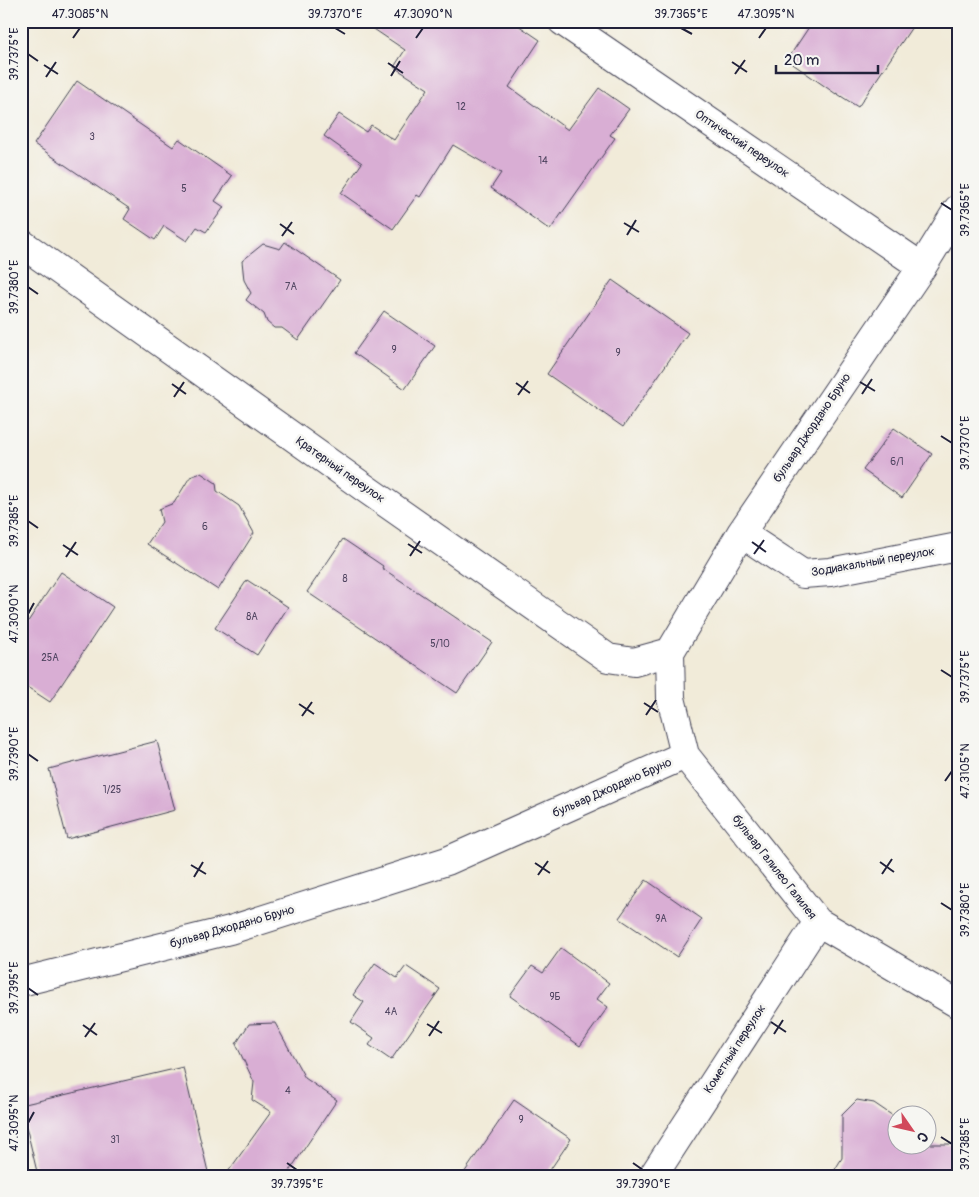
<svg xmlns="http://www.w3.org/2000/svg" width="979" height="1197" viewBox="0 0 979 1197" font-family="Pangolin,sans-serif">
<rect width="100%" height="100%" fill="#f6f6f2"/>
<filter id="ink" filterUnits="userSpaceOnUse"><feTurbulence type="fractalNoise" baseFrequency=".02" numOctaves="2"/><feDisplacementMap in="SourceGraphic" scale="10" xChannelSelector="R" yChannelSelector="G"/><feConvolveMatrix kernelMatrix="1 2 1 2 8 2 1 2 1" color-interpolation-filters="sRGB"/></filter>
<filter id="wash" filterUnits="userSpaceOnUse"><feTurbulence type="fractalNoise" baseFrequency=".0096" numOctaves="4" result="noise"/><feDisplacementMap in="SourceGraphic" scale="20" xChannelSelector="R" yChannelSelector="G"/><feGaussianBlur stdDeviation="1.12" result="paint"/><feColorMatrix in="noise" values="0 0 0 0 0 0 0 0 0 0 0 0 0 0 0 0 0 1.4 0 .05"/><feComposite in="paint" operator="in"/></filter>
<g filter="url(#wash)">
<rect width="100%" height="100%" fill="#f1ebd9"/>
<g id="blocks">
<path fill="#d9aed4" d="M 362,21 L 512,21 L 540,40 L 509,87 L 568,130 L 599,88 L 629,109 L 610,135 L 615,138 L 550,230 L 491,188 L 501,173 L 453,145 L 420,197 L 417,195 L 393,229 L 341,193 L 362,163 L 324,136 L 339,114 L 366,132 L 371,125 L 394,140 L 428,89 L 394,67 L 405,50 Z
M 813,21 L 916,21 L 858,107 L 836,93 L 836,94 L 787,60 Z
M 77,81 L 173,147 L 179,139 L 232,176 L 215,201 L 224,207 L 206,232 L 197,227 L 187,241 L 164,226 L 155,240 L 124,219 L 130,209 L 34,144 Z
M 285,242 L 340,280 L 298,340 L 282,328 L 274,328 L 267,322 L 264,314 L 246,300 L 251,293 L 244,280 L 242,261 L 263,244 L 280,249 Z
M 612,280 L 688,333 L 623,427 L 547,374 Z
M 384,311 L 435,346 L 405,389 L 354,353 Z
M 894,428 L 932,454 L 902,498 L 863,470 Z
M 201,473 L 216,483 L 217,491 L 239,506 L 254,533 L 218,590 L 147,544 L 162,522 L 159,509 L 174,503 L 190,477 Z
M 343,539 L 383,566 L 382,568 L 492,642 L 457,693 L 307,592 Z
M 61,572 L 113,607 L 50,702 L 21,683 L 21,632 Z
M 247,580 L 288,607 L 257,655 L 215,628 Z
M 157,741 L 175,810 L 67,839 L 49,769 Z
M 646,880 L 702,919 L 677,957 L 619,918 Z
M 561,948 L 609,983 L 597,999 L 608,1007 L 580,1046 L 510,996 L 532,966 L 543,973 Z
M 375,963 L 397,978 L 406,966 L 440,989 L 391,1060 L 369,1045 L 374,1038 L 351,1022 L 364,1002 L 353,995 Z
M 275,1023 L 305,1078 L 337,1100 L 286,1176 L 225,1176 L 271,1112 L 252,1100 L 254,1082 L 236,1044 L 249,1024 Z
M 183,1067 L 209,1176 L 38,1176 L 21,1105 Z
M 514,1100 L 571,1139 L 546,1176 L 462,1176 Z
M 857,1100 L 874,1103 L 896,1118 L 896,1144 L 958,1144 L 958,1176 L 831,1176 L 842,1158 L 842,1115 Z"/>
</g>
</g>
<g filter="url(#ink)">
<use href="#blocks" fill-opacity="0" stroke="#414053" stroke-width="1"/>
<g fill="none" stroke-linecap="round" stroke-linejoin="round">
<defs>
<path id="minor" d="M 562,21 L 922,267
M 958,209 L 922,267 L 741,533 L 670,652 L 671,698 L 685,755 L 818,922 L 958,1004
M 21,243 L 369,491 L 608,658 L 634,662 L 670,652
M 741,533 L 803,574 L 830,572 L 958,547
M 21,982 L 230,930 L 447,861 L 685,755
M 653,1176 L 818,922"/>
</defs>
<use href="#minor" stroke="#414053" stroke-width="30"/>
<use href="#minor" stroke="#fff" stroke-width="28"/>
</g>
</g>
<path fill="none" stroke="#22223b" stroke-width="2" d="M 335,28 L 345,34M 681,28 L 692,34M 73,38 L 80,28M 416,38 L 423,28M 759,38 L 766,28M 28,54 L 38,61M 732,62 L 747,72M 388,63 L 403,73M 44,65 L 58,74M 735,74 L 745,60M 391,76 L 400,61M 46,77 L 56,62M 941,203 L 952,210M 624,223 L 639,232M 280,224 L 294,234M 627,235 L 636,220M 282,236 L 292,222M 28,287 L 38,294M 860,382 L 875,391M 516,383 L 530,393M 172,384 L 186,394M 862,394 L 872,379M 518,395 L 528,381M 174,397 L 184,382M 941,436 L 952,443M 28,521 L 38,528M 752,542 L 766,552M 408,544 L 422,553M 63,545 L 78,555M 754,554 L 764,540M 410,556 L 420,541M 66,557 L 76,542M 28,614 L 34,603M 941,670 L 952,677M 644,703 L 658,712M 299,704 L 314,714M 646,715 L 656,700M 302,716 L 312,702M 28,754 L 38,761M 945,781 L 952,771M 880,862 L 894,872M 535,863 L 550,873M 191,865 L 206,874M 882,874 L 892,859M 538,875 L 548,861M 194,877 L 203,862M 941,903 L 952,910M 28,988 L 38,995M 771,1022 L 786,1032M 427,1024 L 442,1033M 83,1025 L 97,1035M 774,1034 L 783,1020M 429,1036 L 439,1021M 85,1037 L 95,1023M 28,1123 L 34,1112M 941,1137 L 952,1144M 287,1163 L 297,1170M 633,1163 L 643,1170"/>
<g text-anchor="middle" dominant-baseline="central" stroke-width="5" stroke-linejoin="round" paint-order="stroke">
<g font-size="10" fill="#504561">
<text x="461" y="107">12</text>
<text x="92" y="137">3</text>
<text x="543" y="161">14</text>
<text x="184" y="189">5</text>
<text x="291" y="287">7А</text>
<text x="394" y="350">9</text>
<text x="618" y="353">9</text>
<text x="897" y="462">6/1</text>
<text x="205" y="527">6</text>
<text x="345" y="579">8</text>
<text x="252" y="617">8А</text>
<text x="440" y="644">5/10</text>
<text x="50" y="658">25А</text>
<text x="112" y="790">1/25</text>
<text x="661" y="919">9А</text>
<text x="555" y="997">9Б</text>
<text x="391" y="1012">4А</text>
<text x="288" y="1091">4</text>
<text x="521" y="1120">9</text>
<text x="115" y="1140">31</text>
</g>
<g font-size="12" fill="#22223b" stroke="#f6f6f2">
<text transform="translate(742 144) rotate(34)">Оптический переулок</text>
<text transform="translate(812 428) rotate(-56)">бульвар Джордано Бруно</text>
<text transform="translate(340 470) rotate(35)">Кратерный переулок</text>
<text transform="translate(873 562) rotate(-10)">Зодиакальный переулок</text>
<text transform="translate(612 788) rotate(-24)">бульвар Джордано Бруно</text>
<text transform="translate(774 867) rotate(52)">бульвар Галилео Галилея</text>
<text transform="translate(232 927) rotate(-16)">бульвар Джордано Бруно</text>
<text transform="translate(735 1049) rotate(-57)">Кометный переулок</text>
</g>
</g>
<rect width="979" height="1197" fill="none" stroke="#f6f6f2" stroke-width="55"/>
<g transform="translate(912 1130) rotate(124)"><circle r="24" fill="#f6f6f2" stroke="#a1a1a9"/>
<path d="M0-4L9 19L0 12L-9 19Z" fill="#d1495b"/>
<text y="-8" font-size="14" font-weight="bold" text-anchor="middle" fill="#22223b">С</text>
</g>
<path d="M776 65v8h102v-8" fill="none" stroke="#22223b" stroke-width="2.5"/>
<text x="784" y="65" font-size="15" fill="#22223b" stroke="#f6f6f2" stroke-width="4" paint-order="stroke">20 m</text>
<rect x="28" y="28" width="924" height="1142" fill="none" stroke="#22223b" stroke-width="2"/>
<g font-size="12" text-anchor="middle" fill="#22223b">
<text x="80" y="18">47.3085°N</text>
<text x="335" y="18">39.7370°E</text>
<text x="423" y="18">47.3090°N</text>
<text x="681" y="18">39.7365°E</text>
<text x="766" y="18">47.3095°N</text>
<text transform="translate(14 54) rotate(-90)" y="4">39.7375°E</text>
<text transform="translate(965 210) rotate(-90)" y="4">39.7365°E</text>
<text transform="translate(14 287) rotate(-90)" y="4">39.7380°E</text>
<text transform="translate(965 443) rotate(-90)" y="4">39.7370°E</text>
<text transform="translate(14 521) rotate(-90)" y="4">39.7385°E</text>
<text transform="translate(14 614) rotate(-90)" y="4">47.3090°N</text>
<text transform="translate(965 677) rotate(-90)" y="4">39.7375°E</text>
<text transform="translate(14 754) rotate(-90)" y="4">39.7390°E</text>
<text transform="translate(965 771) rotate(-90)" y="4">47.3105°N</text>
<text transform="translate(965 910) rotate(-90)" y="4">39.7380°E</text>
<text transform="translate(14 988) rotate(-90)" y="4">39.7395°E</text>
<text transform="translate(14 1123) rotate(-90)" y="4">47.3095°N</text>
<text transform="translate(965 1144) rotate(-90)" y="4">39.7385°E</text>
<text x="297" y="1188">39.7395°E</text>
<text x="643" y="1188">39.7390°E</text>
</g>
</svg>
